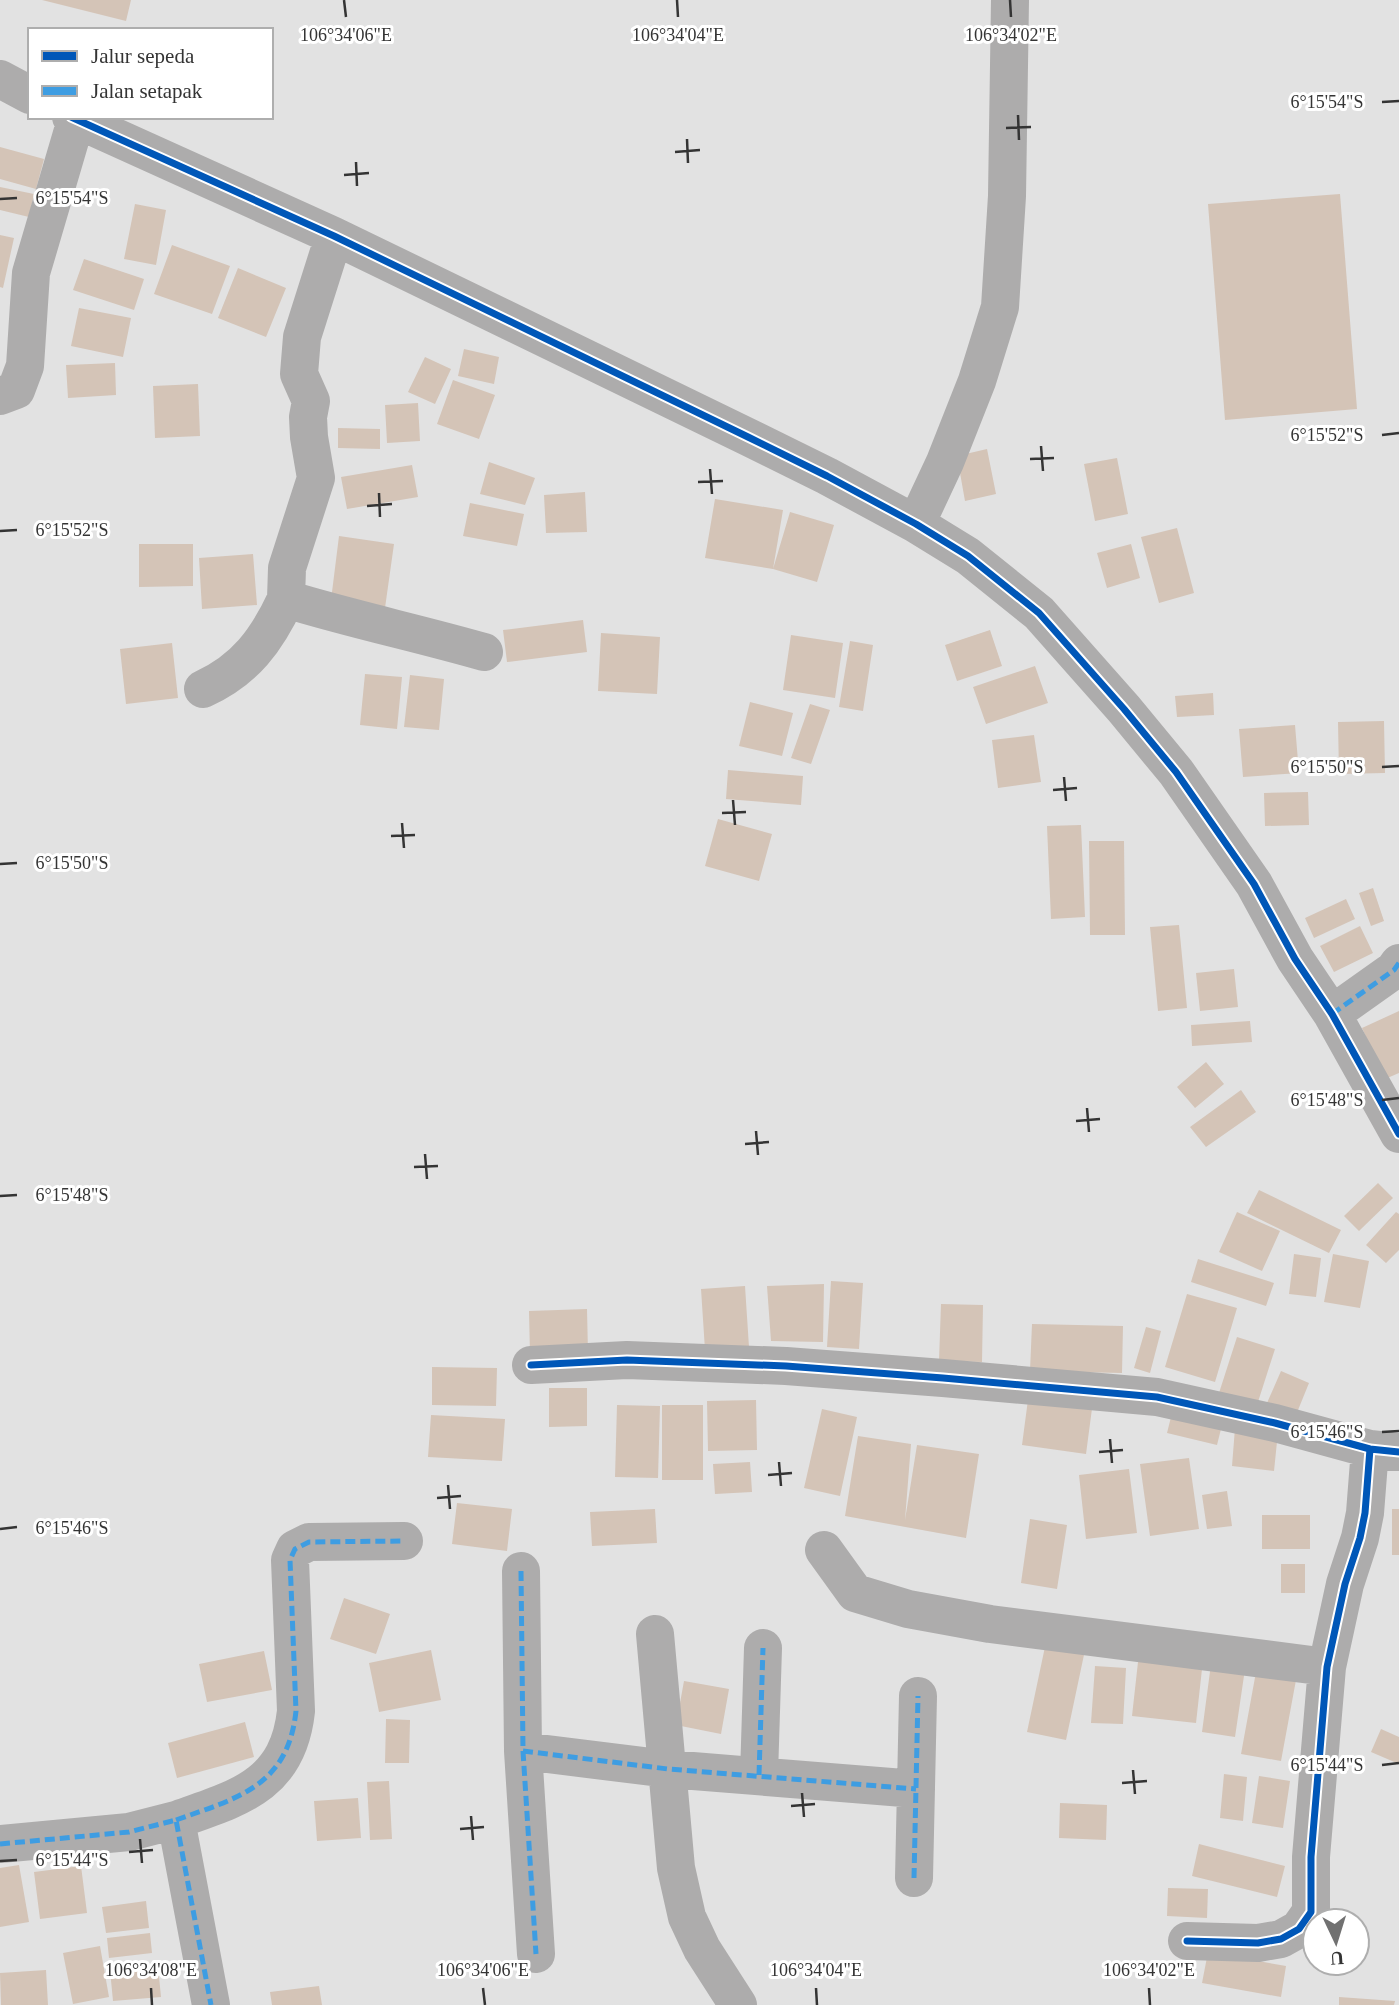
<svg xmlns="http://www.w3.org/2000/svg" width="1399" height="2005" viewBox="0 0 1399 2005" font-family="Georgia,serif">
<rect width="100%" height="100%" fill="#e2e2e2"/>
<path fill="#d4c4b7" d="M 42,0 L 131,0 L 126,21 Z
M 0,147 L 44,159 L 36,189 L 0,179 Z
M 0,187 L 34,194 L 29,217 L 0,210 Z
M 1340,194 L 1357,409 L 1225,420 L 1208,204 Z
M 135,204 L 166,210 L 156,265 L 124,259 Z
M 0,235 L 14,238 L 3,288 L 0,287 Z
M 172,245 L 230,266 L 212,314 L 154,294 Z
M 84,259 L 144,279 L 134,310 L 73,290 Z
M 238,268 L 286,288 L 266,337 L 218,318 Z
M 79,308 L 131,318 L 123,357 L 71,346 Z
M 464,349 L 499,357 L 494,384 L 458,376 Z
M 425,357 L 451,369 L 435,404 L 408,392 Z
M 115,363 L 116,395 L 68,398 L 66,365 Z
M 453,380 L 495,395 L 479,439 L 437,424 Z
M 198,384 L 200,436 L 155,438 L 153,386 Z
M 418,403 L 420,441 L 387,443 L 385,405 Z
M 338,428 L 380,429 L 380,449 L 338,448 Z
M 987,449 L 996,494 L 965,501 L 957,456 Z
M 1117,458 L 1128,514 L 1095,521 L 1084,464 Z
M 489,462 L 535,478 L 525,505 L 480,494 Z
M 412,465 L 418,497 L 347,509 L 341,477 Z
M 585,492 L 587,532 L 546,533 L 544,495 Z
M 715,499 L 783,510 L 773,569 L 705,558 Z
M 470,503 L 524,514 L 517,546 L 463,536 Z
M 790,512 L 834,525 L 817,582 L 773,569 Z
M 1177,528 L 1194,593 L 1159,603 L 1141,537 Z
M 339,536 L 394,544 L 384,615 L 330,608 Z
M 139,544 L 193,544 L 193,586 L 139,587 Z
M 1131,544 L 1140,578 L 1107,588 L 1097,553 Z
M 253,554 L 257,605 L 202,609 L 199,558 Z
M 583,620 L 587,652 L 507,662 L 503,630 Z
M 990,630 L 1002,666 L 957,681 L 945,645 Z
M 601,633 L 660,637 L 657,694 L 598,691 Z
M 791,635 L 843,643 L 835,698 L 783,690 Z
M 850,641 L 873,645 L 863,711 L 839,707 Z
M 172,643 L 178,698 L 126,704 L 120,649 Z
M 1035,666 L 1048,703 L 986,724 L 973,687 Z
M 365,674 L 402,677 L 397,729 L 360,725 Z
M 410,675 L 444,679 L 439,730 L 404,727 Z
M 1213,693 L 1214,715 L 1177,717 L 1175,696 Z
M 750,702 L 793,713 L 782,756 L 739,746 Z
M 810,704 L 830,710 L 811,764 L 791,758 Z
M 1384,721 L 1385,773 L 1339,774 L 1338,722 Z
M 1295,725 L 1299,773 L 1243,777 L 1239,729 Z
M 1034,735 L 1041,782 L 998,788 L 992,740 Z
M 728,770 L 803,776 L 801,805 L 726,799 Z
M 1308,792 L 1309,825 L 1265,826 L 1264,793 Z
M 718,819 L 772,834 L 759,881 L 705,866 Z
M 1081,825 L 1085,917 L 1051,919 L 1047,826 Z
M 1089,841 L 1124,841 L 1125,935 L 1090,935 Z
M 1373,888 L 1384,921 L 1371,926 L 1359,893 Z
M 1346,899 L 1355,919 L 1314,938 L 1305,918 Z
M 1179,925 L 1187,1008 L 1158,1011 L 1150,927 Z
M 1360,926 L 1373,953 L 1334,972 L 1320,946 Z
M 1234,969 L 1238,1007 L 1200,1011 L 1196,973 Z
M 1399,1011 L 1399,1073 L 1385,1079 L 1362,1028 Z
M 1250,1021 L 1252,1042 L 1192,1046 L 1191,1025 Z
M 1206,1062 L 1224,1084 L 1195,1108 L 1177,1087 Z
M 1241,1090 L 1256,1112 L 1206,1147 L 1190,1127 Z
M 1378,1183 L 1393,1198 L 1359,1231 L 1344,1216 Z
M 1259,1190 L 1341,1230 L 1329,1253 L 1247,1213 Z
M 1237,1212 L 1280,1231 L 1262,1271 L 1219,1252 Z
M 1396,1212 L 1399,1214 L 1399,1250 L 1386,1263 L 1366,1245 Z
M 1294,1254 L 1321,1258 L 1316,1297 L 1289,1294 Z
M 1333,1254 L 1369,1261 L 1360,1308 L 1324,1302 Z
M 1198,1259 L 1274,1283 L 1266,1306 L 1191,1282 Z
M 831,1281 L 863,1283 L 859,1349 L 827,1347 Z
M 824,1284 L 823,1342 L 771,1341 L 767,1286 Z
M 745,1286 L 749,1347 L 705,1350 L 701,1289 Z
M 1187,1294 L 1237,1308 L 1215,1382 L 1165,1367 Z
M 941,1304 L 983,1305 L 982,1362 L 939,1361 Z
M 587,1309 L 588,1353 L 530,1355 L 529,1311 Z
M 1032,1324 L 1123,1326 L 1122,1373 L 1030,1371 Z
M 1146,1327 L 1161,1331 L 1150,1373 L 1134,1368 Z
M 1237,1337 L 1275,1349 L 1257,1405 L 1219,1393 Z
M 432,1367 L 497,1368 L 496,1406 L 432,1405 Z
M 1281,1371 L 1309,1383 L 1296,1415 L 1267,1403 Z
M 549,1388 L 587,1388 L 587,1426 L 549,1427 Z
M 1029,1392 L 1093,1401 L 1086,1454 L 1022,1445 Z
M 756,1400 L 757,1450 L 708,1451 L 707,1401 Z
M 617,1405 L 660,1406 L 658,1478 L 615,1477 Z
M 662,1405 L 703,1405 L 703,1480 L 662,1480 Z
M 822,1409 L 857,1417 L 840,1496 L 804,1488 Z
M 431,1415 L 505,1419 L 502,1461 L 428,1457 Z
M 1171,1417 L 1221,1429 L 1217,1445 L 1167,1433 Z
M 1235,1428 L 1278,1432 L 1274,1471 L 1232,1466 Z
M 858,1436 L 911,1444 L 905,1520 L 917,1445 L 979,1454 L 966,1538 L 845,1516 Z
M 1189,1458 L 1199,1529 L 1150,1536 L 1140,1464 Z
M 750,1462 L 752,1492 L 715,1494 L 713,1464 Z
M 1129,1469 L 1137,1533 L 1086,1539 L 1079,1475 Z
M 1227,1491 L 1232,1526 L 1207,1529 L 1202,1495 Z
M 457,1503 L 512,1509 L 507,1551 L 452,1544 Z
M 655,1509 L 657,1543 L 592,1546 L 590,1512 Z
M 1392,1509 L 1399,1509 L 1399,1555 L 1392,1555 Z
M 1262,1515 L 1310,1515 L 1310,1549 L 1262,1549 Z
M 1030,1519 L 1067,1525 L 1057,1589 L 1021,1583 Z
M 1281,1564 L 1305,1564 L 1305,1593 L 1281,1593 Z
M 344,1598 L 390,1614 L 376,1654 L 330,1639 Z
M 1046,1642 L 1085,1650 L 1066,1740 L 1027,1732 Z
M 431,1650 L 441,1700 L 379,1712 L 369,1663 Z
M 264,1651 L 272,1690 L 207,1702 L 199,1664 Z
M 1139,1653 L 1203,1660 L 1196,1723 L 1132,1716 Z
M 1211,1664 L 1245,1669 L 1235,1737 L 1202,1732 Z
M 1095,1666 L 1126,1668 L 1123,1724 L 1091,1723 Z
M 1256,1672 L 1296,1680 L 1281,1761 L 1241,1754 Z
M 684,1681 L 729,1689 L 721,1734 L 676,1725 Z
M 386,1719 L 410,1720 L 409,1763 L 385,1763 Z
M 245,1722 L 254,1757 L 177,1778 L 168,1743 Z
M 1381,1729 L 1399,1737 L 1399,1764 L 1371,1752 Z
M 1224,1774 L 1247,1777 L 1243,1821 L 1220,1818 Z
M 1259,1776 L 1290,1781 L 1283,1828 L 1252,1823 Z
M 389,1781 L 392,1839 L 370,1840 L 367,1782 Z
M 358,1798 L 361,1838 L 317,1841 L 314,1801 Z
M 1060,1803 L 1107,1805 L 1106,1840 L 1059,1838 Z
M 1199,1844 L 1285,1866 L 1277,1897 L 1192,1876 Z
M 19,1865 L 29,1922 L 0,1927 L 0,1868 Z
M 81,1866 L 87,1913 L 40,1919 L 34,1872 Z
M 1168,1888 L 1208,1889 L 1207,1918 L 1167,1916 Z
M 146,1901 L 149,1928 L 106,1933 L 102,1907 Z
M 150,1933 L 152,1953 L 109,1958 L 107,1938 Z
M 100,1946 L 109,1997 L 73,2004 L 63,1953 Z
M 1208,1952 L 1286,1966 L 1281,1997 L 1202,1983 Z
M 158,1966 L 161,1997 L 113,2001 L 110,1970 Z
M 46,1970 L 48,2005 L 1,2005 L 0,1973 Z
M 319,1986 L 322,2005 L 272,2005 L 270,1992 Z
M 1339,1997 L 1395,2001 L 1394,2005 L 1339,2005 Z"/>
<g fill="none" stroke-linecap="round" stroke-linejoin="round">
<path stroke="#adacac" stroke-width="38" d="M 0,79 L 30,95
M 71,117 L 334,236 L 748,437 L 827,476 L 916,524 L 968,556 L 1039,613 L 1124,709 L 1176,772 L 1254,884 L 1295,959 L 1332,1014 L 1399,1134
M 334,236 L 302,337 L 299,374 L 311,401 L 308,417 L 309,437 L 316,478 L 287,568 L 286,599 C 351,619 418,633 484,652
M 0,396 L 16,390 L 25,366 L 31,273 L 76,120
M 916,524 L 945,462 L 977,381 L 1000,307 L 1007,196 L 1010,0
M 203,689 C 245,670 267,640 286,599
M 1332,1014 L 1394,970 L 1399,963
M 531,1365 L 627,1360 L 786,1366 L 943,1378 L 1157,1397 L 1275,1423 L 1370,1449 L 1399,1452
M 824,1550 L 855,1593 L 908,1609 L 990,1624 L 1327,1667
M 521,1571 L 523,1751 L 536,1954
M 655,1634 L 676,1868 L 687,1917 L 702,1949 L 738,2005
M 523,1751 L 668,1769 L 916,1789
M 759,1775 L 763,1648
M 176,1820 C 238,1798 288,1786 296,1711 L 290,1560 L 295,1549 L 309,1542 L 404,1541
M 0,1844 L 129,1832 L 176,1820 L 211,2005
M 914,1878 L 918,1696
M 1187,1941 L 1258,1943 L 1281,1939 L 1299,1929 L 1311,1912 L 1311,1857 L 1327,1667 L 1345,1584 L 1360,1538 L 1365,1513 L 1370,1449"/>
<path stroke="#3e9de2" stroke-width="5" stroke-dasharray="10 5" stroke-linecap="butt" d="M 1332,1014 L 1394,970 L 1399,963
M 521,1571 L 523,1751 L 536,1954
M 523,1751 L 668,1769 L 916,1789
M 759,1775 L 763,1648
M 176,1820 C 238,1798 288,1786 296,1711 L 290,1560 L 295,1549 L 309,1542 L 404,1541
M 0,1844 L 129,1832 L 176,1820 L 211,2005
M 914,1878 L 918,1696"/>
<defs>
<path id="cycleway" d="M 71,117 L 334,236 L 748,437 L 827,476 L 916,524 L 968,556 L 1039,613 L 1124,709 L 1176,772 L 1254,884 L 1295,959 L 1332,1014 L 1399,1134
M 531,1365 L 627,1360 L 786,1366 L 943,1378 L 1157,1397 L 1275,1423 L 1370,1449 L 1399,1452
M 1187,1941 L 1258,1943 L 1281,1939 L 1299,1929 L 1311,1912 L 1311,1857 L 1327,1667 L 1345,1584 L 1360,1538 L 1365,1513 L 1370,1449"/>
</defs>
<use href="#cycleway" stroke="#fff" stroke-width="11"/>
<use href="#cycleway" stroke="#0057b8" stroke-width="7"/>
</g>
<path fill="none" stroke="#343434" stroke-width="2.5" d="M 344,0 L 346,17M 677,0 L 678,17M 1010,0 L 1011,17M 1382,102 L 1399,101M 1018,115 L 1019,140M 1006,128 L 1031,127M 687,139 L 688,163M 675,152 L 700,150M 356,162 L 357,186M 344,175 L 369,173M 0,199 L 17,198M 1382,435 L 1399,433M 1041,446 L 1043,471M 1030,459 L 1054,458M 710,469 L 712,494M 698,482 L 723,481M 379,493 L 380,517M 367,506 L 392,504M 0,531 L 17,530M 1382,767 L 1399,766M 1064,777 L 1066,801M 1053,790 L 1077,788M 733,800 L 735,825M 722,813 L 746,812M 402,823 L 404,848M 391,836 L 415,835M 0,864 L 17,863M 1382,1100 L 1399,1098M 1087,1108 L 1089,1132M 1076,1121 L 1100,1119M 756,1131 L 758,1155M 745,1144 L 769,1142M 425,1154 L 427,1179M 414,1167 L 438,1166M 0,1196 L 17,1195M 1382,1432 L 1399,1431M 1110,1439 L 1112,1463M 1099,1452 L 1123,1450M 779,1462 L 781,1486M 768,1475 L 792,1473M 448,1485 L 450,1509M 437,1498 L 461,1496M 0,1529 L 17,1527M 1382,1765 L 1399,1763M 1133,1770 L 1135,1794M 1122,1783 L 1147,1781M 802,1793 L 804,1817M 791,1806 L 815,1804M 471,1816 L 473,1840M 460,1829 L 484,1827M 140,1839 L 142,1863M 129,1852 L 153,1850M 0,1861 L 17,1860M 151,1988 L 152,2005M 483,1988 L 485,2005M 816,1988 L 817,2005M 1149,1988 L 1150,2005"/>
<g font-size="18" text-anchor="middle" fill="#343434" stroke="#fff" stroke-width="6" stroke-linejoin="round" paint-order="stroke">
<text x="346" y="41">106°34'06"E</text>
<text x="678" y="41">106°34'04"E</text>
<text x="1011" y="41">106°34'02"E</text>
<text x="1327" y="108">6°15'54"S</text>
<text x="72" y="204">6°15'54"S</text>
<text x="1327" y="441">6°15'52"S</text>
<text x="72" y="536">6°15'52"S</text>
<text x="1327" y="773">6°15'50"S</text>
<text x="72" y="869">6°15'50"S</text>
<text x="1327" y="1106">6°15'48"S</text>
<text x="72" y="1201">6°15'48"S</text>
<text x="1327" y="1438">6°15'46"S</text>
<text x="72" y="1534">6°15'46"S</text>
<text x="1327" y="1771">6°15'44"S</text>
<text x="72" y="1866">6°15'44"S</text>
<text x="151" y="1976">106°34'08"E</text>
<text x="483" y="1976">106°34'06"E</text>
<text x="816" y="1976">106°34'04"E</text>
<text x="1149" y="1976">106°34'02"E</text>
</g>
<rect x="28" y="28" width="245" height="91" fill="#ffffff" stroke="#aeaeae" stroke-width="2"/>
<rect x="42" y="51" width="35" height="10" fill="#0057b8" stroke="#aeaeae" stroke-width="2"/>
<text x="91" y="63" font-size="21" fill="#343434">Jalur sepeda</text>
<rect x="42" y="86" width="35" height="10" fill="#3e9de2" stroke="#aeaeae" stroke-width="2"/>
<text x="91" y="98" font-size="21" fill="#343434">Jalan setapak</text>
<g transform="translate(1336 1942) rotate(176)"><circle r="33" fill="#ffffff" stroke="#aeaeae" stroke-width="2"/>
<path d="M0-5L12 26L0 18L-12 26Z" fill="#717171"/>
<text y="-10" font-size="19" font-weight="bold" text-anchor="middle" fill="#343434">U</text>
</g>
</svg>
